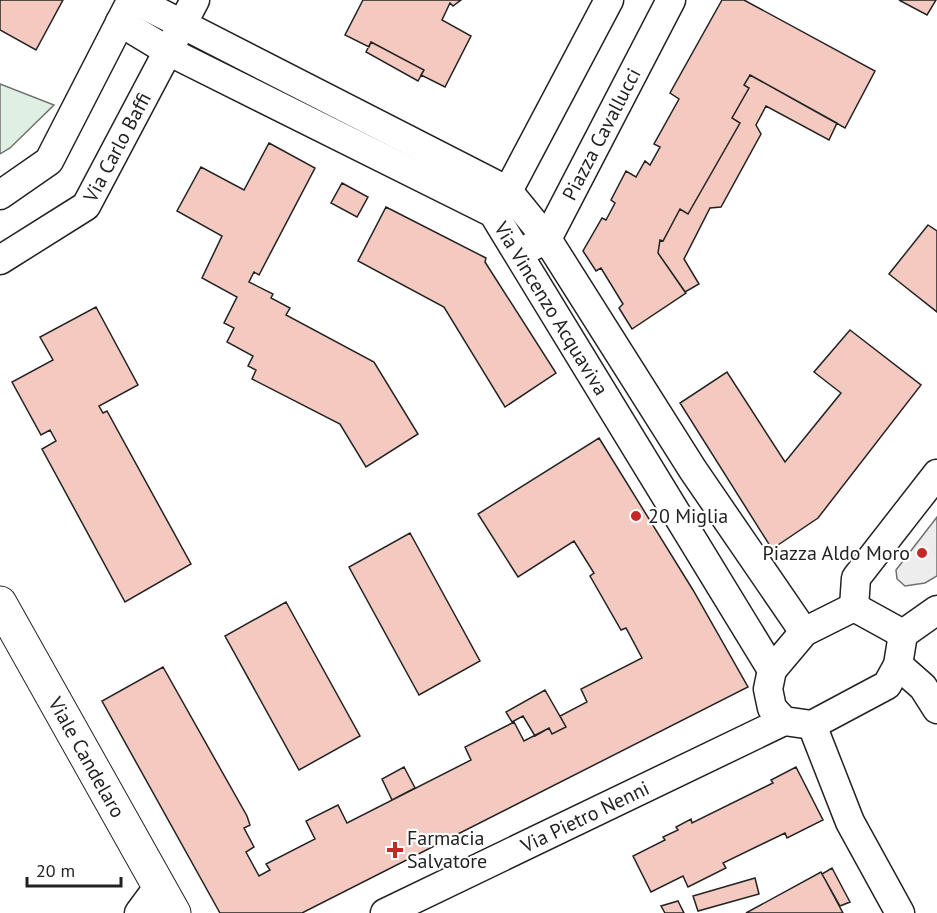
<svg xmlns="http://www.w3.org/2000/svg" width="937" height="913" viewBox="0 0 937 913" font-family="'PT Sans',sans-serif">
<rect width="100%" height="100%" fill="#fff"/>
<path fill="#e0efe3" stroke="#6f6f6f" stroke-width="1.5" d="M 0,84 L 54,105 L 10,148 L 0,154 Z"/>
<path fill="#ededed" stroke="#6f6f6f" stroke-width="1.5" d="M 937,517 L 937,576 L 925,583 L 905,586 L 897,579 L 896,570 Z"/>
<path fill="#f3c9c0" stroke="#222" stroke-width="1.5" d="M 0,0 L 63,0 L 36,50 L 0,30 Z
M 363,0 L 461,0 L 453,6 L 450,3 L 442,20 L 471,36 L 445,87 L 421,75 L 424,70 L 371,42 L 369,47 L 345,35 Z
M 722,0 L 744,0 L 875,71 L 845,128 L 750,75 L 744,85 L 749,88 L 732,118 L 740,123 L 688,214 L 680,209 L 663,241 L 660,240 L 658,253 L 686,293 L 632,329 L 619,308 L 623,304 L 601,268 L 596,271 L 583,251 L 602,218 L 606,220 L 615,203 L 611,200 L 626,171 L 636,177 L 645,161 L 650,165 L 660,147 L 654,144 L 679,99 L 670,93 Z
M 899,0 L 936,0 L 927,15 Z
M 371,42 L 424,70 L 418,81 L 366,52 Z
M 750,75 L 837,123 L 829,140 L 766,106 L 756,125 L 761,134 L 721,207 L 710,208 L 684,259 L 699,284 L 685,292 L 658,253 L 660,240 L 663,241 L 680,209 L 688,214 L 740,123 L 732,118 L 749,88 L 744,85 Z
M 269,143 L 315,168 L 259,275 L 254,272 L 249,282 L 273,294 L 271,298 L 290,308 L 286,315 L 374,362 L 418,434 L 366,467 L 340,424 L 252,379 L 256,370 L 248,366 L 253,356 L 227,342 L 234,328 L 224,323 L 237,297 L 202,278 L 222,236 L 177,211 L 201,167 L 244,190 Z
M 342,183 L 368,197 L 357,217 L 331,203 Z
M 386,207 L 486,258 L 485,262 L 556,373 L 505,407 L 444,307 L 358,261 Z
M 928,225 L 937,231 L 937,312 L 889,274 Z
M 96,307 L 138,385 L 99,406 L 103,413 L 107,411 L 191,564 L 125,602 L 42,449 L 56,441 L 50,430 L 41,435 L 12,382 L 53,360 L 40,337 Z
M 850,330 L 921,385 L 818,518 L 772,549 L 680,403 L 727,372 L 785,462 L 841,393 L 814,372 Z
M 599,438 L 693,590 L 748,687 L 302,913 L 220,913 L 102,701 L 163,667 L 247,816 L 250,825 L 244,828 L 254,847 L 246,852 L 259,876 L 270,870 L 266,864 L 315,839 L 306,821 L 338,805 L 347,823 L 471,760 L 465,747 L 514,722 L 524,741 L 549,728 L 552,734 L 566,727 L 560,716 L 587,702 L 581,689 L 642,658 L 626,628 L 621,630 L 590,576 L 594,573 L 574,541 L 518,577 L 478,514 Z
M 410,533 L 480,661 L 419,695 L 349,567 Z
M 286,602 L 360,736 L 299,770 L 225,636 Z
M 545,690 L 566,727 L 552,734 L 549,728 L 535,736 L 523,716 L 512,722 L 506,712 Z
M 404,767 L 415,788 L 392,800 L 382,779 Z
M 796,767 L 823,820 L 787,838 L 785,833 L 723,863 L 726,868 L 688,887 L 683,876 L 651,892 L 633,856 L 665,840 L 663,837 L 678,830 L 676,827 L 691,819 L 692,823 L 773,783 L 771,780 Z
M 832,868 L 850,902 L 840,906 L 822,874 Z
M 821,872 L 843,913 L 746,913 Z
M 755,878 L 759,894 L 698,911 L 693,896 Z
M 678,901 L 684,913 L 665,913 L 661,906 Z"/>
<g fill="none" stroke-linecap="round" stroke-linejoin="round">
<defs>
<g id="minor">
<path d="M 135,0 L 508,191 L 547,239 L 693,470 L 804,632"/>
<path id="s1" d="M 120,22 L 168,51 L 493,213 L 772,670"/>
<path d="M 508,191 L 609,0"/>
<path d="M 0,195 L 49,161 L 128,7"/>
<path id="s2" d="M 531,247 L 547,239 L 671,0"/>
<path id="s3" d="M 0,260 L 86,206 L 195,0"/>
<path d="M 854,607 L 856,578 L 937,474"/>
<path d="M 903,634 L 854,607 L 804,632 L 772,670 L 768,689 L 772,708 L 784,721 L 812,725 L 887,685 L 898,665 L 903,634 L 937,610"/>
<path d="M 898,665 L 923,687 L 937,709"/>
<path d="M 812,725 L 850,822 L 900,913"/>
<path d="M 139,913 L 159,886"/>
<path id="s4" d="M 385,913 L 784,721"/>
</g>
<g id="secondary">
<path id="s5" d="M 0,603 L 174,913"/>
</g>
</defs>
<use href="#minor" stroke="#222" stroke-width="31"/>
<use href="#secondary" stroke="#222" stroke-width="35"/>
<use href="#minor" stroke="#fff" stroke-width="28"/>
<use href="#secondary" stroke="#fff" stroke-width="33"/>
</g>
<g fill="#c62828" stroke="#fff" stroke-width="2">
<circle cx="636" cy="516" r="6"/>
<circle cx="922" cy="553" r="6"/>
<path d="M392 841h6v6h6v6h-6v6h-6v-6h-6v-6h6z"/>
</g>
<g text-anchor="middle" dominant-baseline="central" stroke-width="4.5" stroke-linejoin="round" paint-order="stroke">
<g font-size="20" fill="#222" stroke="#fff">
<text stroke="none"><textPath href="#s2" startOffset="136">Piazza Cavallucci</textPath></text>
<text stroke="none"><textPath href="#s3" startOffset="168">Via Carlo Baffi</textPath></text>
<text stroke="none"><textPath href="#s1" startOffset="531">Via Vincenzo Acquaviva</textPath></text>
<text stroke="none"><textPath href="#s5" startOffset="177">Viale Candelaro</textPath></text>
<text stroke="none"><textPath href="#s4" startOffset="222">Via Pietro Nenni</textPath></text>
</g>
<g font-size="20" fill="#222" stroke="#fff" text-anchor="start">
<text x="648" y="516">20 Miglia</text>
<text x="910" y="553" text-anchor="end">Piazza Aldo Moro</text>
<text x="407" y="838">Farmacia<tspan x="407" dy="23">Salvatore</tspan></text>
</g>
</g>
<path d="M27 877v9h94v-9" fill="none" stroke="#222222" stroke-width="3"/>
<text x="36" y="877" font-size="18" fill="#222222" stroke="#ffffff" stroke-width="4.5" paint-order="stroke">20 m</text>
</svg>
